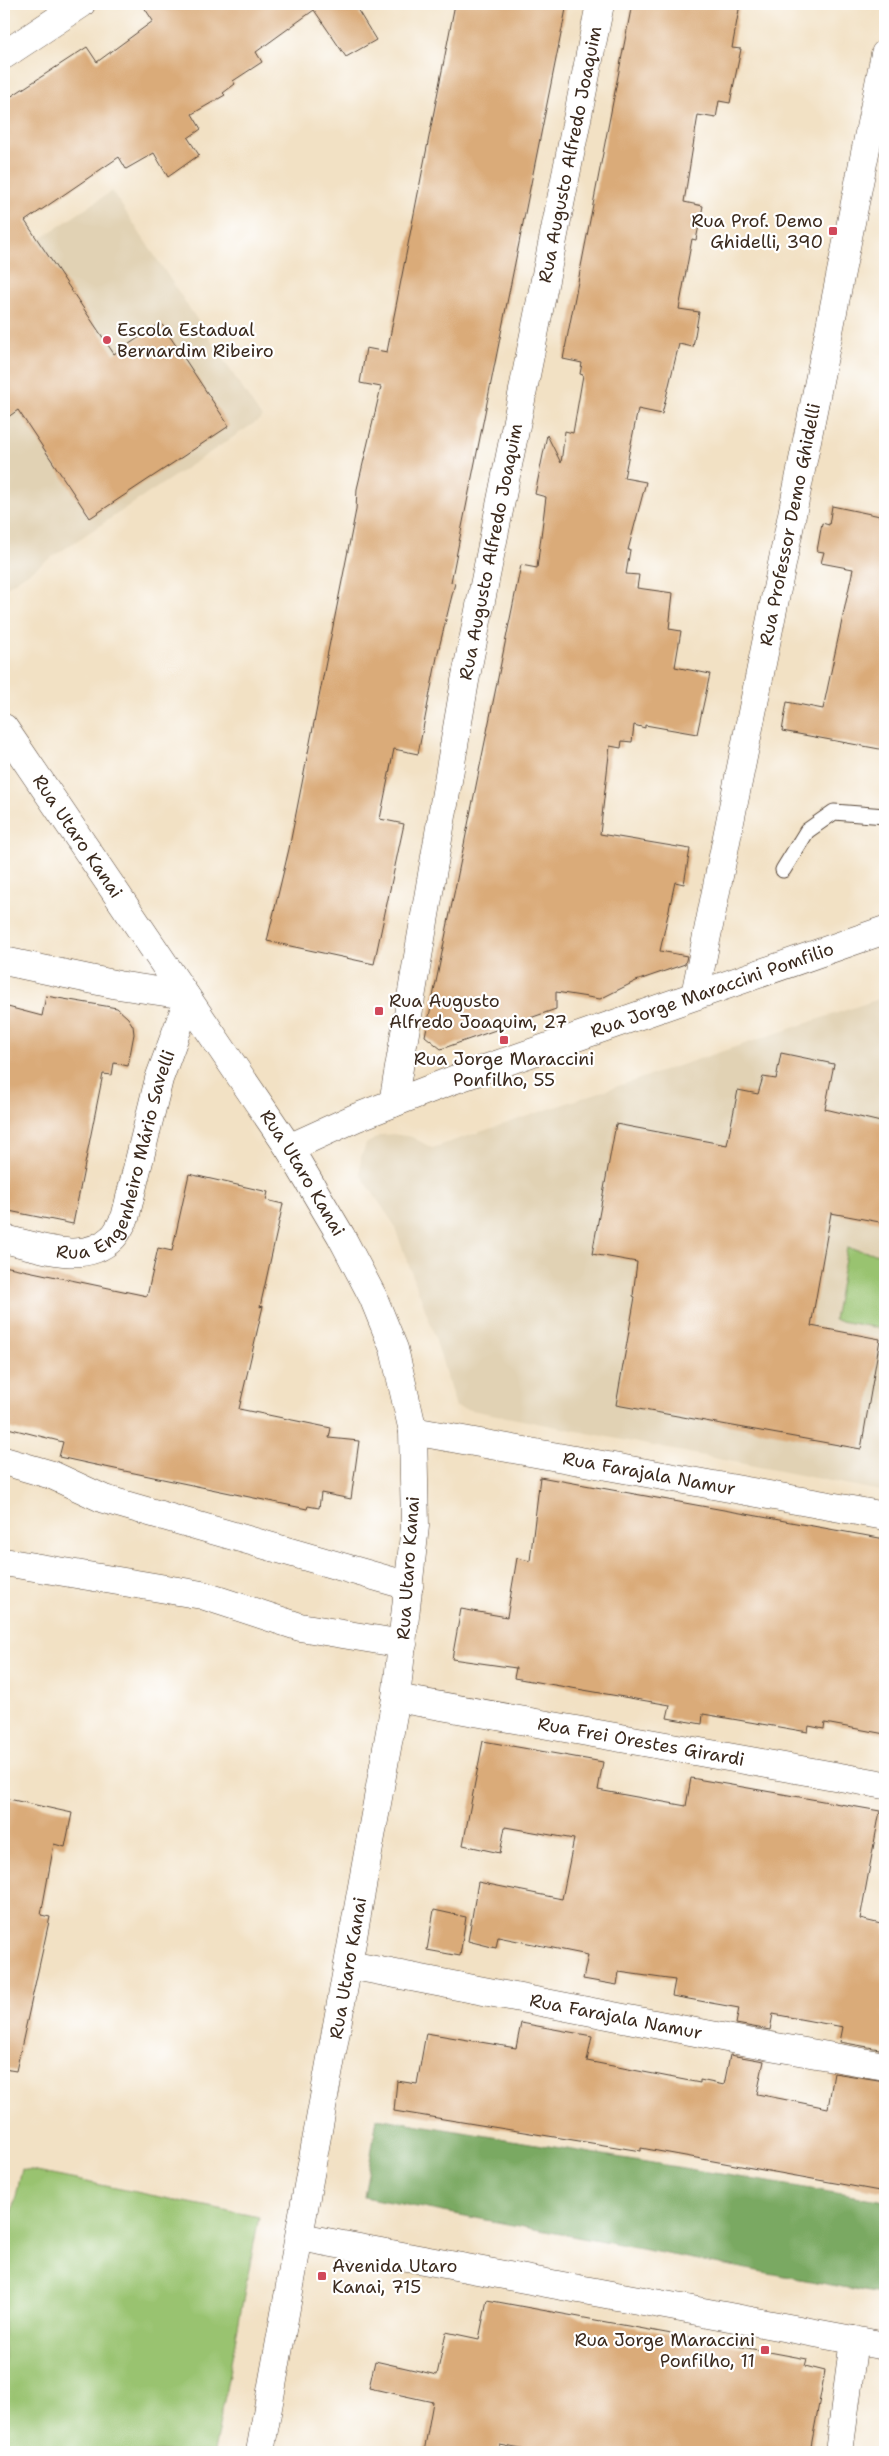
<svg xmlns="http://www.w3.org/2000/svg" width="889" height="2456" viewBox="0 0 889 2456" font-family="'Shantell Sans',sans-serif">
<rect width="100%" height="100%" fill="#fff"/>
<filter id="ink" filterUnits="userSpaceOnUse"><feTurbulence type="fractalNoise" baseFrequency=".02" numOctaves="2"/><feDisplacementMap in="SourceGraphic" scale="10" xChannelSelector="R" yChannelSelector="G"/><feConvolveMatrix kernelMatrix="1 2 1 2 8 2 1 2 1" color-interpolation-filters="sRGB"/></filter>
<filter id="wash" filterUnits="userSpaceOnUse"><feTurbulence type="fractalNoise" baseFrequency=".0096" numOctaves="4" result="noise"/><feDisplacementMap in="SourceGraphic" scale="20" xChannelSelector="R" yChannelSelector="G"/><feGaussianBlur stdDeviation="1.12" result="paint"/><feColorMatrix in="noise" values="0 0 0 0 0 0 0 0 0 0 0 0 0 0 0 0 0 1.4 0 .05"/><feComposite in="paint" operator="in"/></filter>
<g filter="url(#wash)">
<rect width="100%" height="100%" fill="#f2e1c4"/>
<path fill="#e1d2b4" d="M 112,191 L 262,418 L 4,589 L 4,263 Z
M 885,997 L 885,1492 L 456,1407 L 432,1328 L 393,1223 L 360,1174 L 361,1157 L 366,1144 L 381,1135 L 393,1134 L 412,1137 L 432,1148 Z"/>
<path fill="#99c370" stroke="#6a7647" d="M 847,1248 L 885,1255 L 885,1329 L 834,1320 Z
M 22,2169 L 259,2217 L 214,2452 L 4,2452 L 4,2251 Z"/>
<path fill="#7aa962" stroke="#5a6a40" d="M 377,2118 L 885,2201 L 885,2295 L 364,2197 Z"/>
<g id="blocks">
<path fill="#daab79" d="M 142,4 L 354,4 L 376,40 L 346,57 L 314,10 L 256,52 L 262,62 L 233,81 L 235,84 L 223,93 L 225,95 L 192,114 L 201,129 L 188,138 L 199,155 L 168,177 L 154,153 L 126,169 L 119,157 L 25,221 L 114,354 L 161,323 L 229,426 L 90,518 L 18,410 L 4,420 L 4,101 L 87,47 L 97,62 L 153,21 Z
M 455,4 L 567,4 L 451,582 L 455,583 L 438,652 L 418,754 L 394,749 L 380,819 L 404,824 L 374,964 L 267,941 L 289,849 L 356,510 L 357,489 L 381,387 L 360,383 L 366,348 L 387,352 Z
M 632,4 L 740,4 L 732,48 L 741,49 L 730,103 L 719,101 L 716,118 L 698,115 L 684,202 L 703,206 L 696,240 L 692,239 L 679,309 L 699,312 L 693,347 L 679,344 L 662,414 L 638,409 L 624,478 L 646,482 L 628,550 L 630,550 L 626,574 L 639,575 L 637,588 L 673,593 L 669,629 L 681,631 L 675,667 L 710,674 L 697,734 L 645,725 L 645,728 L 634,725 L 632,742 L 622,741 L 621,748 L 610,746 L 600,834 L 690,849 L 684,884 L 675,882 L 660,951 L 687,956 L 685,964 L 636,981 L 600,999 L 556,992 L 556,1009 L 441,1049 L 425,1036 L 521,565 L 537,568 L 546,497 L 535,494 L 547,435 L 561,463 L 565,431 L 573,433 L 583,375 L 580,374 L 582,363 L 563,359 Z
M 832,506 L 885,517 L 885,750 L 782,731 L 787,702 L 823,709 L 853,569 L 821,563 L 824,552 L 817,551 L 822,523 L 829,525 Z
M 46,996 L 117,1008 L 128,1018 L 133,1026 L 134,1034 L 128,1066 L 114,1063 L 112,1075 L 103,1074 L 73,1224 L 4,1210 L 4,1006 L 42,1016 Z
M 781,1053 L 834,1064 L 825,1109 L 885,1123 L 885,1223 L 831,1213 L 811,1326 L 880,1339 L 861,1449 L 616,1405 L 635,1297 L 633,1296 L 637,1262 L 592,1254 L 616,1124 L 727,1145 L 738,1090 L 758,1094 L 763,1077 L 776,1079 Z
M 189,1174 L 268,1192 L 266,1200 L 283,1204 L 260,1307 L 263,1306 L 239,1409 L 331,1428 L 329,1438 L 359,1441 L 351,1499 L 321,1493 L 319,1508 L 308,1506 L 307,1509 L 91,1464 L 59,1457 L 63,1442 L 4,1427 L 4,1266 L 147,1296 L 158,1248 L 172,1251 Z
M 540,1477 L 885,1539 L 885,1734 L 825,1723 L 824,1729 L 809,1726 L 808,1732 L 703,1714 L 702,1724 L 667,1718 L 670,1705 L 514,1678 L 516,1668 L 452,1659 L 461,1609 L 507,1617 L 517,1558 L 530,1561 Z
M 483,1741 L 603,1762 L 598,1790 L 686,1806 L 691,1778 L 880,1811 L 860,1919 L 885,1925 L 885,2050 L 840,2042 L 843,2027 L 773,2014 L 770,2030 L 736,2024 L 739,2008 L 672,1996 L 675,1980 L 619,1972 L 617,1985 L 583,1979 L 588,1955 L 498,1937 L 496,1948 L 468,1941 L 478,1882 L 562,1899 L 574,1839 L 505,1827 L 500,1853 L 463,1845 Z
M 4,1798 L 72,1813 L 65,1847 L 54,1844 L 41,1915 L 50,1917 L 16,2071 L 4,2069 Z
M 434,1910 L 466,1917 L 460,1956 L 427,1950 Z
M 521,2023 L 592,2036 L 587,2061 L 700,2083 L 700,2080 L 724,2085 L 730,2055 L 764,2061 L 757,2094 L 828,2108 L 834,2073 L 885,2081 L 885,2192 L 641,2148 L 641,2151 L 394,2111 L 397,2081 L 417,2084 L 426,2033 L 516,2048 Z
M 487,2300 L 807,2359 L 805,2366 L 825,2371 L 810,2452 L 536,2452 L 500,2445 L 499,2452 L 424,2452 L 433,2402 L 369,2388 L 375,2361 L 437,2375 L 446,2332 L 479,2339 Z"/>
</g>
</g>
<g filter="url(#ink)">
<use href="#blocks" fill-opacity="0" stroke="#564537" stroke-width="1"/>
<g fill="none" stroke-linecap="round" stroke-linejoin="round">
<defs>
<path id="service" d="M 783,870 L 807,831 L 834,812 L 885,816"/>
<g id="minor">
<path d="M 4,55 L 81,4"/>
<path id="s1" d="M 4,728 L 289,1148 L 341,1236 L 373,1297 L 394,1349 L 413,1431 L 415,1526 L 396,1698 L 260,2452"/>
<path d="M 4,961 L 118,985 L 185,995"/>
<path id="s2" d="M 695,995 L 885,54"/>
<path id="s3" d="M 393,1103 L 465,681 L 600,4"/>
<path id="s4" d="M 289,1148 L 355,1118 L 453,1080 L 885,930"/>
<path id="s5" d="M 4,1239 C 37,1246 84,1266 112,1238 C 118,1233 121,1224 125,1218 L 159,1079 L 188,1000"/>
<path id="s6" d="M 413,1431 L 885,1516"/>
<path d="M 4,1461 L 52,1475 L 104,1499 L 409,1586"/>
<path d="M 4,1562 L 202,1595 L 300,1627 L 403,1644"/>
<path id="s7" d="M 396,1698 L 885,1785"/>
<path id="s8" d="M 349,1965 L 742,2041 L 885,2066"/>
<path d="M 300,2237 L 885,2346"/>
<path d="M 839,2452 L 854,2340"/>
</g>
</defs>
<use href="#service" stroke="#564537" stroke-width="17"/>
<use href="#minor" stroke="#564537" stroke-width="29"/>
<use href="#service" stroke="#fff" stroke-width="15"/>
<use href="#minor" stroke="#fff" stroke-width="28"/>
</g>
</g>
<g fill="#d1495b" stroke="#fff" stroke-width="2">
<rect x="828" y="226" width="10" height="10" rx="2.5"/>
<circle cx="107" cy="340" r="5"/>
<rect x="374" y="1006" width="10" height="10" rx="2.5"/>
<rect x="499" y="1035" width="10" height="10" rx="2.5"/>
<rect x="317" y="2271" width="10" height="10" rx="2.5"/>
<rect x="760" y="2345" width="10" height="10" rx="2.5"/>
</g>
<g text-anchor="middle" dominant-baseline="central" stroke-width="4.5" stroke-linejoin="round" paint-order="stroke">
<g font-size="18" fill="#3b2a1e" stroke="#fff">
<text stroke="none"><textPath href="#s3" startOffset="965">Rua Augusto Alfredo Joaquim</textPath></text>
<text stroke="none"><textPath href="#s2" startOffset="480">Rua Professor Demo Ghidelli</textPath></text>
<text stroke="none"><textPath href="#s3" startOffset="560">Rua Augusto Alfredo Joaquim</textPath></text>
<text stroke="none"><textPath href="#s1" startOffset="131">Rua Utaro Kanai</textPath></text>
<text stroke="none"><textPath href="#s4" startOffset="452">Rua Jorge Maraccini Pomfilio</textPath></text>
<text stroke="none"><textPath href="#s5" startOffset="182">Rua Engenheiro Mário Savelli</textPath></text>
<text stroke="none"><textPath href="#s1" startOffset="536">Rua Utaro Kanai</textPath></text>
<text stroke="none"><textPath href="#s6" startOffset="240">Rua Farajala Namur</textPath></text>
<text transform="translate(408 1568) rotate(-86)">Rua Utaro Kanai</text>
<text stroke="none"><textPath href="#s7" startOffset="249">Rua Frei Orestes Girardi</textPath></text>
<text transform="translate(348 1968) rotate(-80)">Rua Utaro Kanai</text>
<text stroke="none"><textPath href="#s8" startOffset="272">Rua Farajala Namur</textPath></text>
</g>
<g font-size="18" fill="#3b2a1e" stroke="#fff" text-anchor="start">
<text x="823" y="221" text-anchor="end">Rua Prof. Demo<tspan x="823" dy="21">Ghidelli, 390</tspan></text>
<text x="117" y="330">Escola Estadual<tspan x="117" dy="21">Bernardim Ribeiro</tspan></text>
<text x="389" y="1001">Rua Augusto<tspan x="389" dy="21">Alfredo Joaquim, 27</tspan></text>
<text x="504" y="1059" text-anchor="middle">Rua Jorge Maraccini<tspan x="504" dy="21">Ponfilho, 55</tspan></text>
<text x="332" y="2266">Avenida Utaro<tspan x="332" dy="21">Kanai, 715</tspan></text>
<text x="755" y="2340" text-anchor="end">Rua Jorge Maraccini<tspan x="755" dy="21">Ponfilho, 11</tspan></text>
</g>
</g>
<rect width="889" height="2456" fill="none" stroke="#fff" stroke-width="20"/>
</svg>
